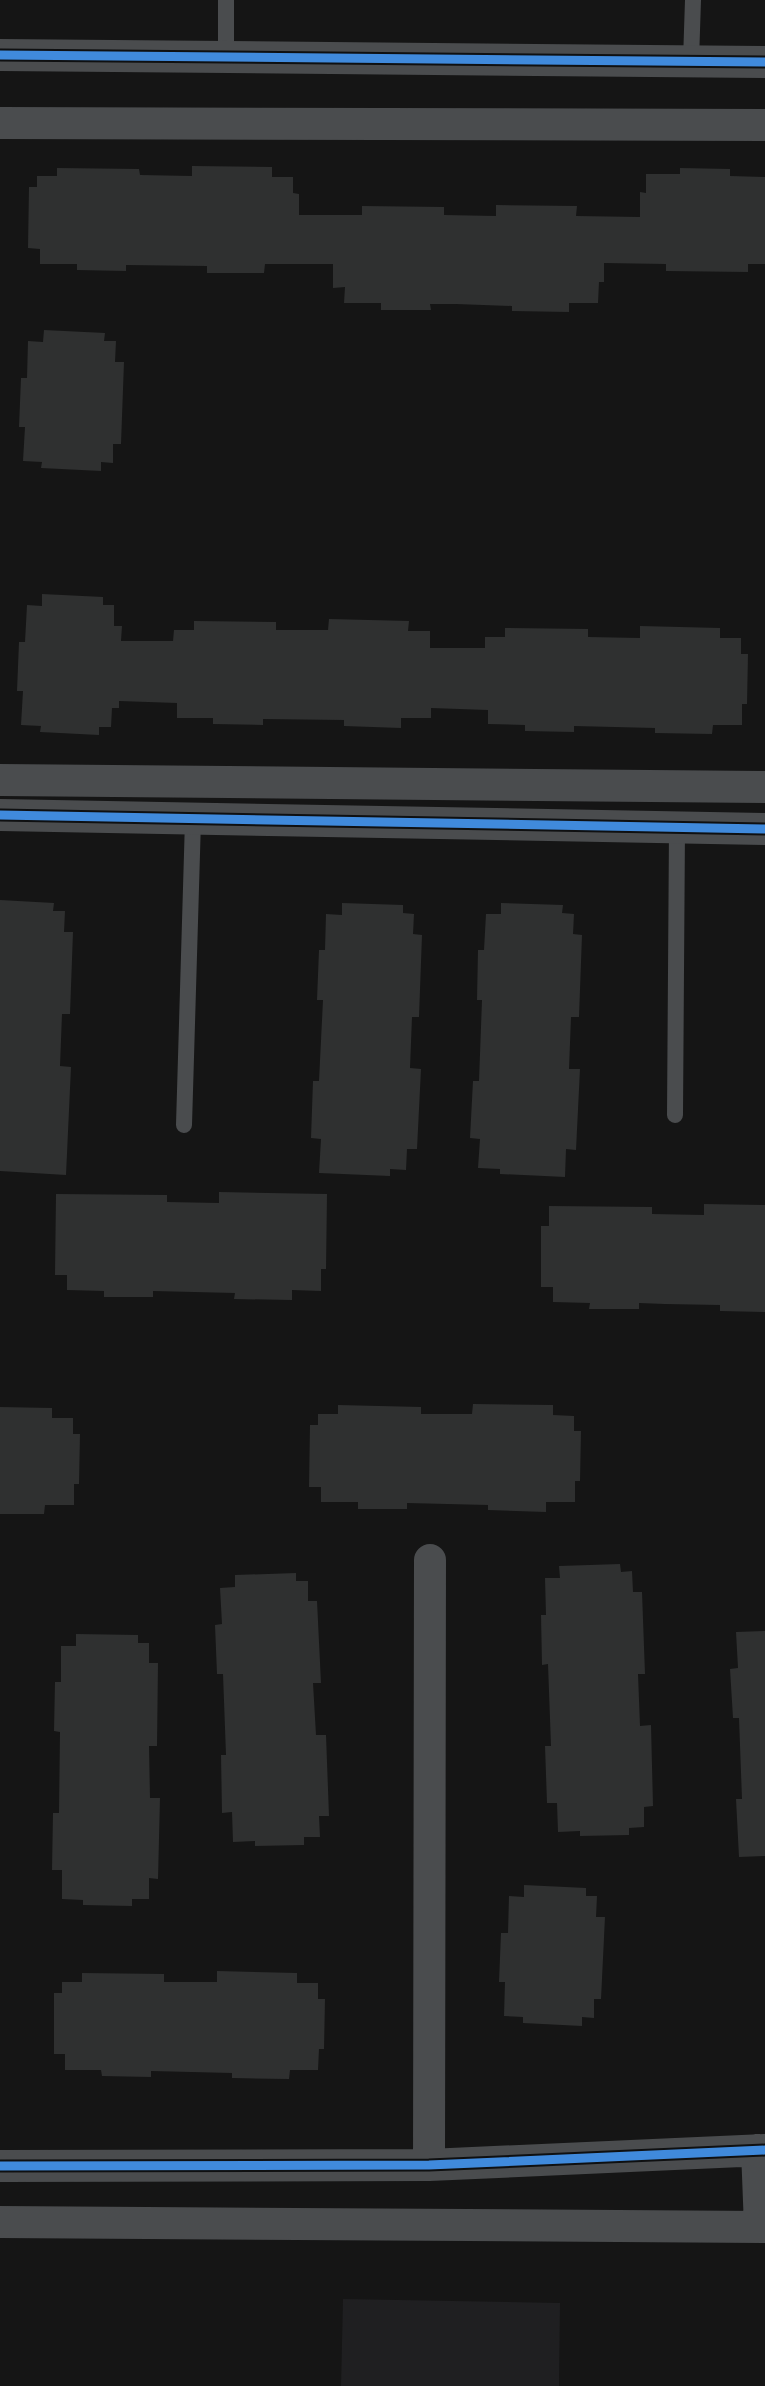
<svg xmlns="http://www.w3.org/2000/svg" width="765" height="2386" viewBox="0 0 765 2386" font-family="Arial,sans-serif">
<rect width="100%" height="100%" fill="#151515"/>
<path fill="#1f1f21" d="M 343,2299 L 560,2303 L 559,2386 L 341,2386 Z"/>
<path fill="#2f3030" d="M 192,166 L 272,167 L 272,177 L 293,177 L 293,193 L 299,194 L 299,215 L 362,215 L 362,206 L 444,207 L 444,215 L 496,216 L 496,205 L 577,206 L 576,216 L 640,217 L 640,192 L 646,193 L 646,174 L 680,174 L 680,168 L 730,169 L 730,176 L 765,177 L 765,264 L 748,264 L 748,272 L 666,271 L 666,264 L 604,263 L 604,282 L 599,282 L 598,303 L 569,303 L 569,312 L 512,311 L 512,306 L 456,304 L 430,304 L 431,310 L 381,310 L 381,303 L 344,303 L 345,287 L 333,288 L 333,264 L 265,264 L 264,273 L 207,273 L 207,266 L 126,265 L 126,271 L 77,270 L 77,264 L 40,264 L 40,249 L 28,248 L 29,187 L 37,187 L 37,176 L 57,176 L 57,168 L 139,169 L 140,175 L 192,176 Z
M 44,330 L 105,333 L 104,341 L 116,341 L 115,362 L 124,362 L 121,444 L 113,444 L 113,463 L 101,462 L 101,471 L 41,468 L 42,462 L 23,461 L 25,427 L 19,427 L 21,378 L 27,378 L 28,341 L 43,342 Z
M 42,594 L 103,597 L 103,605 L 114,605 L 114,626 L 122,626 L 121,641 L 173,641 L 174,630 L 194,630 L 194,621 L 276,622 L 276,630 L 328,630 L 329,619 L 409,621 L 408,631 L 430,631 L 430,648 L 485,648 L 485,637 L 505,637 L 505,628 L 588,629 L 588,637 L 640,638 L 640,626 L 720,628 L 720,638 L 741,638 L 741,654 L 748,654 L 747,704 L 742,704 L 742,725 L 713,725 L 712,734 L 655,733 L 655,728 L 574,726 L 574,732 L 525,731 L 525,725 L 488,724 L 488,710 L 431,708 L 431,718 L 401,718 L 401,728 L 344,726 L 344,720 L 263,719 L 263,725 L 213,724 L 213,718 L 177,718 L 177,703 L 119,701 L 119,708 L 112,708 L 111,727 L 99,727 L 99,735 L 40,732 L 41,726 L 21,725 L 23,691 L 17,691 L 19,642 L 25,642 L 27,605 L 42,606 Z
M 0,900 L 54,903 L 53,911 L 65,911 L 64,932 L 73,932 L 70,1014 L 62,1014 L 60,1066 L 71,1067 L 66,1175 L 0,1171 Z
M 342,903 L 403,905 L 403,913 L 414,914 L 413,934 L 422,935 L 419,1017 L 412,1017 L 410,1068 L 421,1069 L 417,1149 L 407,1149 L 406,1170 L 390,1169 L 390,1176 L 319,1173 L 321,1139 L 311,1138 L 313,1081 L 319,1081 L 323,1000 L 317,1000 L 319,950 L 325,950 L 326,914 L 342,915 Z
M 501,903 L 563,905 L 562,913 L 574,914 L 573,934 L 582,935 L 579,1017 L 571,1017 L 569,1069 L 580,1069 L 576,1150 L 566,1149 L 565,1177 L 500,1174 L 500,1169 L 478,1168 L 480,1139 L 470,1138 L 473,1081 L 479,1081 L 482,1000 L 477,1000 L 478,950 L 484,950 L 486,914 L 501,914 Z
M 219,1192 L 327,1194 L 326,1269 L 321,1269 L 321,1291 L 292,1290 L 292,1300 L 234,1299 L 235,1293 L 153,1291 L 153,1297 L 104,1297 L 104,1291 L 67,1290 L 67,1275 L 55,1275 L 56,1194 L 167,1195 L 167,1202 L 219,1203 Z
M 704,1204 L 765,1205 L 765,1312 L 720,1311 L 720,1305 L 665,1304 L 639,1303 L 639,1309 L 589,1309 L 590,1303 L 553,1302 L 553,1287 L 541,1287 L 541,1226 L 549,1226 L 549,1206 L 652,1207 L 652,1214 L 704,1215 Z
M 473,1404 L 553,1405 L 553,1415 L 574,1416 L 574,1431 L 581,1431 L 580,1481 L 575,1481 L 575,1502 L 546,1502 L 546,1512 L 488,1510 L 488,1505 L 407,1503 L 407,1509 L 358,1509 L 358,1502 L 321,1502 L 321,1487 L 309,1487 L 310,1425 L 318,1425 L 318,1414 L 338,1414 L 338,1405 L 421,1407 L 421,1414 L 472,1414 Z
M 0,1407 L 52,1408 L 52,1418 L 73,1418 L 73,1434 L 80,1434 L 79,1484 L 74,1484 L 74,1505 L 45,1505 L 44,1514 L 0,1514 Z
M 620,1564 L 621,1572 L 632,1571 L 633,1592 L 642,1592 L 645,1674 L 638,1674 L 640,1726 L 651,1725 L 653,1806 L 644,1807 L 644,1827 L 629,1828 L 629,1835 L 580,1836 L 580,1831 L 558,1832 L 557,1803 L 547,1803 L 545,1746 L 551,1746 L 548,1664 L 542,1665 L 541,1615 L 546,1615 L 545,1578 L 560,1578 L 559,1566 Z
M 296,1573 L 296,1581 L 308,1581 L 308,1601 L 317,1601 L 321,1683 L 313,1683 L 316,1735 L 326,1735 L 329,1816 L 319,1816 L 320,1837 L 304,1837 L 304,1845 L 255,1846 L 255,1841 L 233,1842 L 232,1812 L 222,1813 L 221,1755 L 226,1755 L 223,1674 L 217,1674 L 215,1625 L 222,1624 L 220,1588 L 235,1587 L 235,1575 Z
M 765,1631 L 765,1856 L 739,1857 L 736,1799 L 742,1799 L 739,1718 L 733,1718 L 730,1669 L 738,1668 L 736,1632 Z
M 76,1634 L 138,1635 L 138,1643 L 149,1643 L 149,1663 L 158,1663 L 157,1746 L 149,1746 L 150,1798 L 160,1798 L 158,1879 L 149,1878 L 149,1899 L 132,1899 L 132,1906 L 83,1905 L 83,1900 L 62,1899 L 62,1870 L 52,1870 L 53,1813 L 59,1813 L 60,1732 L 54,1731 L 55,1682 L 61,1682 L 61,1646 L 76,1646 Z
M 524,1885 L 586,1888 L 586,1896 L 597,1896 L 596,1917 L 605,1917 L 601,1999 L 594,1999 L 594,2018 L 582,2017 L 582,2026 L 523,2023 L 523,2017 L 504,2016 L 505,1982 L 499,1982 L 501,1933 L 508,1933 L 509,1896 L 524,1897 Z
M 217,1971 L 297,1973 L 297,1983 L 318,1983 L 318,1999 L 325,1999 L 324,2049 L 319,2049 L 318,2070 L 290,2070 L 289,2079 L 232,2078 L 232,2073 L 151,2071 L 151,2077 L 102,2076 L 101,2070 L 65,2070 L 65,2054 L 54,2054 L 54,1993 L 62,1993 L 62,1982 L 82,1982 L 82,1973 L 164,1974 L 164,1982 L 217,1982 Z"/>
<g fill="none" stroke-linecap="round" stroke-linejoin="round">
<path stroke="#4a4c4e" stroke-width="16" d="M 226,0 L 226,57
M 691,61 L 693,0
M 675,1115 L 677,828
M 184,1125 L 193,820"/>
<path stroke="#4a4c4e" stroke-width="32" d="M 0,55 L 765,62
M 0,123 L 765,125
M 0,780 L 765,787
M 0,815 L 765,829
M 757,2150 L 760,2227
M 429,2165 L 430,1560
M 0,2166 L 429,2165 L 765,2150
M 0,2222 L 765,2227"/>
<defs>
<path id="cycleway" d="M 0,55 L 765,62
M 0,815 L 765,829
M 0,2166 L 429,2165 L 765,2150"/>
</defs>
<use href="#cycleway" stroke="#0f1011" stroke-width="13"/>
<use href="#cycleway" stroke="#408adc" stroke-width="9"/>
</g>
</svg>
